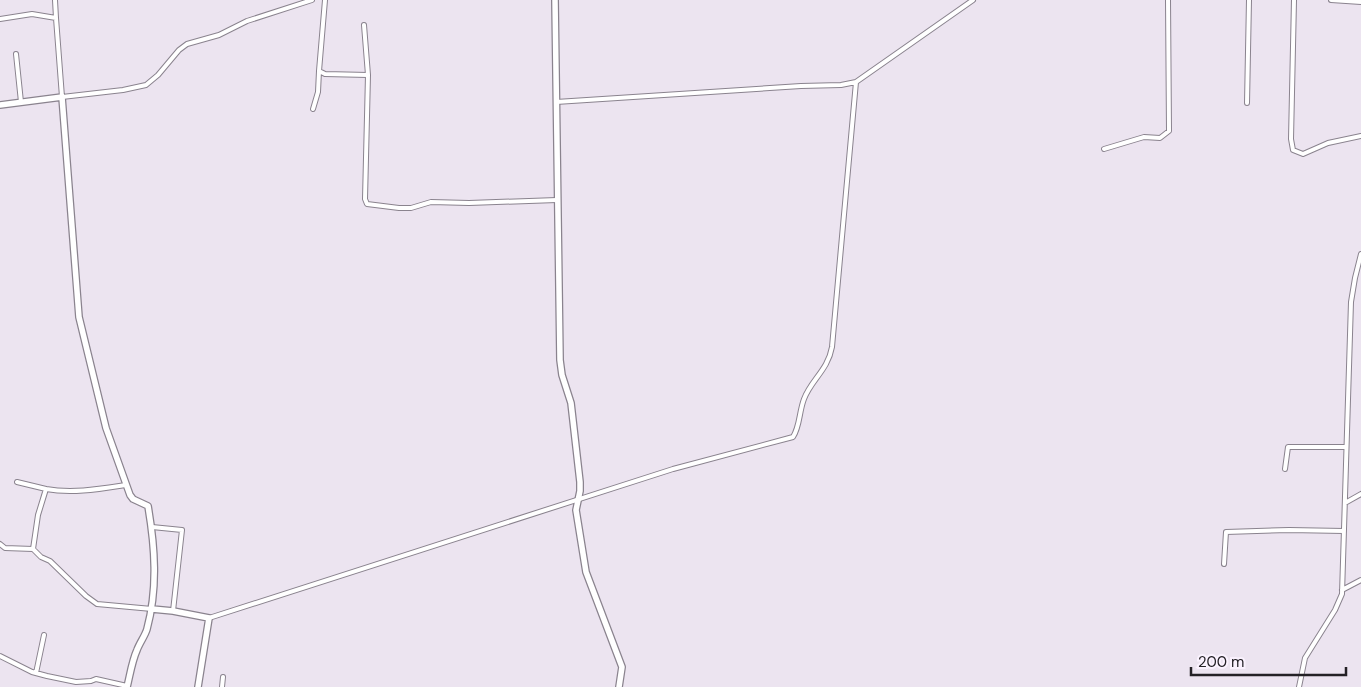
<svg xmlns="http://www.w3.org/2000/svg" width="1361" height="687" viewBox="0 0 1361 687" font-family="'DM Sans',sans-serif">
<rect width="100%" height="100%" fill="#ece4f0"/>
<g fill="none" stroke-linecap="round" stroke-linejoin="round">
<defs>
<path id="street" d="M 55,0 L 56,18
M 325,0 L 319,71 L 325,74 L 368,75 L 365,199 L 367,204 L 399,208 L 411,208 L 431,202 L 469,203 L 557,200
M 1294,0 L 1291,139 L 1293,150 L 1303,154 L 1328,143 L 1361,136
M 1331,0 L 1361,2
M 0,19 L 32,14 L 56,18 L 62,97 L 123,90 L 146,85 L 158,75 L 179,50 L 187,44 L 219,35 L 247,21 L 312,0
M 364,25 L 368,75
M 16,54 L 21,102
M 556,102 L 801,86 L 841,85 L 856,82 L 973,0
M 1247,103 L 1249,0
M 313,109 L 318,92 L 319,71
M 1104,149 L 1144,137 L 1160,138 L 1169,131 L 1168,0
M 1285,469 L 1288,447 L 1346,447
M 17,482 L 46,489
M 126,485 C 100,489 72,494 46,489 L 38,515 L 33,549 L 41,557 L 50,561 L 86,596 L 97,604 L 152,609
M 1345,503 L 1361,494
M 152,527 L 182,530 L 173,611
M 0,544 L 5,548 L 33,549
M 1224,564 L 1226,532 L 1289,530 L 1344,531
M 1342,590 L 1361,580
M 209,618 L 673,469 L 793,437 C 800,426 799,412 804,399 C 811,380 828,370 832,347 L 856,82
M 0,656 L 32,672 L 47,676 L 76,682 L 91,681 L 96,679 L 127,686
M 36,673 L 44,635
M 222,687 L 223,677
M 1299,687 L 1305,658 L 1335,610 L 1342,594 L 1351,302 L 1355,278 L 1361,254"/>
<path id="secondary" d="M 555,0 L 560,360 L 562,375 L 571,403 L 580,482 L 580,491 L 576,510 L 586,572 L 622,667 L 619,687
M 0,105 L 62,97 L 79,317 L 106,428 L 130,495 L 133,499 L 148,506 C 155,547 158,588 147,629 C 145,636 140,642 137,650 C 132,661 130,675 127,687
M 152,609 L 173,611 L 209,618 L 198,687"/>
</defs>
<use href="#street" stroke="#8a838e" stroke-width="6"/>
<use href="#secondary" stroke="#8a838e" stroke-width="8"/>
<use href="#street" stroke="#fff" stroke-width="4"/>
<use href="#secondary" stroke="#fff" stroke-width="5.5"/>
</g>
<path d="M1191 667v8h155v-8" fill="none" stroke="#242126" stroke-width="2.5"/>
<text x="1198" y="667" font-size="15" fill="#242126" stroke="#faf2fe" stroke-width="4" paint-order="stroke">200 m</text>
</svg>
